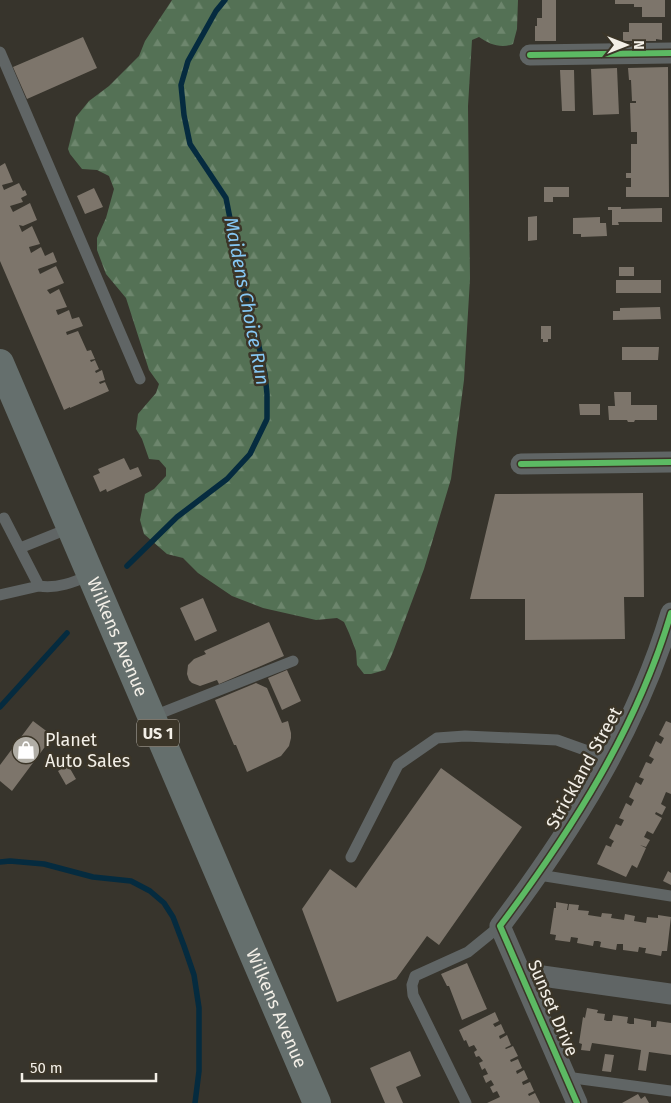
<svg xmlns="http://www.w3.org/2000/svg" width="671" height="1103" viewBox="0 0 671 1103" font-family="'Fira Sans',sans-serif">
<defs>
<pattern id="forest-firs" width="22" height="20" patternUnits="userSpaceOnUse" patternTransform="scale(1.25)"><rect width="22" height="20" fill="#547155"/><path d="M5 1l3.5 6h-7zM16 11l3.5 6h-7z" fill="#6d866d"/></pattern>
</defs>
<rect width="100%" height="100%" fill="#37342c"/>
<path fill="url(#forest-firs)" d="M 172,0 L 518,0 L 517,29 L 513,44 C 501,49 489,44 479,37 L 472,40 L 468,106 L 470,279 L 464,380 L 451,479 L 424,569 L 393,652 L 385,670 L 371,674 L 364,674 L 357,665 L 356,651 L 349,633 L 344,622 L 337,618 L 316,620 L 263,608 L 232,596 L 198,573 L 183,558 L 167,554 L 144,534 L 140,520 L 145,494 L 154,489 L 166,476 L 166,468 L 159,460 L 149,459 L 142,439 L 136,429 L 138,414 L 156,393 L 159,384 L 149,370 L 126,298 L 106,274 L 97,250 L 97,238 L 106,218 L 114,189 L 109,176 L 97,170 L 82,169 L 70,154 L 68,149 L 76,117 L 89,101 L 109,86 L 139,56 L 145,41 Z"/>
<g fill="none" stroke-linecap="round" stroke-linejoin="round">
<path stroke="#052b3f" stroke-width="5.5" d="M 127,566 L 177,517 L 227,479 L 250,454 L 267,419 L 267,394 L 265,374 L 258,342 L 244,290 L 226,198 L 190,144 L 184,115 L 181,85 L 188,61 L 216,11 L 225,0
M 0,707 L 67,633
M 0,862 L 10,861 L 44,864 L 93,877 L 131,881 L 150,891 L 164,903 L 173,917 L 184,946 L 194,975 L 199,1008 L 199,1071 L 195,1103"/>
</g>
<path fill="#7d756b" d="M 542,0 L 556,0 L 556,41 L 535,41 L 535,26 L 537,26 L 537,18 L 542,18 Z
M 615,0 L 665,0 L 665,17 L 642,17 L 642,7 L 634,7 L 634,4 L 615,4 Z
M 629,23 L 662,23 L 662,40 L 656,39 L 656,41 L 623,41 L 623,32 L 629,32 Z
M 83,37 L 97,68 L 27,99 L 13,67 Z
M 668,67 L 669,197 L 626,197 L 626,187 L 631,187 L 631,178 L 626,178 L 626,173 L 631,173 L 631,144 L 637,144 L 637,132 L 631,132 L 630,103 L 636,103 L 636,101 L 632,101 L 631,80 L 629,80 L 628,68 Z
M 617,68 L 619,114 L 593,115 L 591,69 Z
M 560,70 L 574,70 L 575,111 L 562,111 Z
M 5,163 L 13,182 L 2,185 L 4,190 L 19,183 L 23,191 L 25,190 L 27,195 L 21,198 L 23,202 L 10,206 L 13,212 L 30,203 L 37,220 L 23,226 L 19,225 L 22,232 L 32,226 L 40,244 L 29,247 L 31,253 L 41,247 L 45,256 L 53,252 L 57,262 L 38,269 L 40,274 L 56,266 L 64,283 L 47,290 L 50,294 L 59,289 L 67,307 L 56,310 L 57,313 L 58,315 L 69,310 L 72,319 L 79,317 L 83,326 L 66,332 L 67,335 L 78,331 L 87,351 L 91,350 L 95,359 L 90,360 L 91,362 L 95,360 L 99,369 L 95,371 L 96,373 L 102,370 L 105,380 L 99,382 L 100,384 L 105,382 L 109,391 L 70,408 L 70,407 L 64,410 L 0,261 L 0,166 Z
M 544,187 L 569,187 L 569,197 L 553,197 L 553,202 L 544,202 Z
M 94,188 L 103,207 L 85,214 L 77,196 Z
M 608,207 L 621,207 L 621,209 L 662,208 L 662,222 L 618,222 L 619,225 L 612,225 L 612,210 L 608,210 Z
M 537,216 L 537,240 L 528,241 L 528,217 Z
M 600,217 L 600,223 L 606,223 L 607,236 L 581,237 L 581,234 L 573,234 L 573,218 Z
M 619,267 L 634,267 L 634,276 L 619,276 Z
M 616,280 L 661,280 L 661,293 L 616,293 Z
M 660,307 L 661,319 L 613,320 L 613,311 L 620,311 L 620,308 Z
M 541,326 L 551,326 L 551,339 L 548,339 L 548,342 L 543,342 L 543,339 L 541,339 Z
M 622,347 L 659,347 L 658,360 L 622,360 Z
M 614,392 L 631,392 L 631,405 L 657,405 L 657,420 L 635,420 L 634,422 L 628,422 L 627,420 L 609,420 L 608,406 L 615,406 Z
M 579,404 L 600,404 L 600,415 L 580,415 Z
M 124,458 L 130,470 L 138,467 L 142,476 L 107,492 L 106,489 L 100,492 L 93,476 L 100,473 L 98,469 Z
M 643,493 L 644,597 L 624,597 L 625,639 L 525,640 L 525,599 L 470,599 L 495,494 Z
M 203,598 L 217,631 L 195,641 L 180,608 Z
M 269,622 L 284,656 L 219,684 L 217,680 L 200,686 L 192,683 L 189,680 L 187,674 L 188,665 L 194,659 L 206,654 L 204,651 Z
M 287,670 L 301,701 L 282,710 L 268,678 Z
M 256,683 L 267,688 L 282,723 L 288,721 L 291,733 L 291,738 L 289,746 L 281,756 L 247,772 L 236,745 L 234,745 L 215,700 Z
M 33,721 L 53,736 L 12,791 L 0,781 L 0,765 Z
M 666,721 L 671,723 L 671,794 L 666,792 L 661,804 L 666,807 L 662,815 L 656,812 L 655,814 L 662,818 L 653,834 L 647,831 L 644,837 L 650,840 L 646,847 L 640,845 L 646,848 L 637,868 L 632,865 L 626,877 L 597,864 L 606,845 L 611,847 L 612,844 L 614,841 L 609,838 L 616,824 L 621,826 L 624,820 L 619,818 L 626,803 L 631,806 L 634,800 L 629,797 L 636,782 L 641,785 L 644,779 L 639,777 L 646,762 L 651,764 L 654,759 L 649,756 L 656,741 L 661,744 L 664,738 L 659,735 Z
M 68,765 L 76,779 L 66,785 L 58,771 Z
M 441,768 L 522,827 L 439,945 L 427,936 L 396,979 L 337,1002 L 302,909 L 330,869 L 356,888 Z
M 668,871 L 671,873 L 671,885 L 663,881 Z
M 556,902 L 568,904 L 567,910 L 568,910 L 569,904 L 579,905 L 578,910 L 589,911 L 588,915 L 601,917 L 602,913 L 612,914 L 611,918 L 624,920 L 625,914 L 635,916 L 634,921 L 646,923 L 647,917 L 658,918 L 658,915 L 671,917 L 667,951 L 662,951 L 661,956 L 645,953 L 646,948 L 644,948 L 639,947 L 638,952 L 623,950 L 623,944 L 617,944 L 616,950 L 600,947 L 601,942 L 598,941 L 594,941 L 593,946 L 577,943 L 578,938 L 571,937 L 570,942 L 555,940 L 556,935 L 550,934 L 554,908 L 556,908 Z
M 467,963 L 487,1009 L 462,1020 L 449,986 L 447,986 L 441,974 Z
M 587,1008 L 598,1010 L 597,1013 L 605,1014 L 604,1020 L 607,1021 L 612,1021 L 613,1015 L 628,1017 L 627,1023 L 630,1024 L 634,1024 L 634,1018 L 651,1021 L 651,1027 L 656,1027 L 657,1021 L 671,1023 L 671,1055 L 649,1052 L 646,1071 L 638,1070 L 641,1050 L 592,1043 L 590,1051 L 581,1050 L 582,1044 L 579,1043 L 583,1017 L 585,1018 Z
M 495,1012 L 499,1021 L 493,1024 L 495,1027 L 501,1024 L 505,1033 L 499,1036 L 500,1039 L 507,1035 L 511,1045 L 505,1048 L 506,1049 L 513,1046 L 518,1056 L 510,1060 L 511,1062 L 518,1059 L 522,1068 L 516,1071 L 517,1074 L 524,1070 L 528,1079 L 522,1082 L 523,1085 L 530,1082 L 534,1091 L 528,1094 L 529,1096 L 535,1093 L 540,1103 L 487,1103 L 500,1097 L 497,1091 L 493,1093 L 490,1087 L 494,1085 L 491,1080 L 486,1083 L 483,1076 L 488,1074 L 485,1068 L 482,1070 L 479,1063 L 483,1061 L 479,1056 L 476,1057 L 474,1052 L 477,1050 L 474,1045 L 469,1047 L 466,1040 L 464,1041 L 459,1030 Z
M 410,1051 L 421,1076 L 396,1087 L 403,1103 L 385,1103 L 370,1068 Z
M 605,1054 L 614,1055 L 611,1072 L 602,1071 Z
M 638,1094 L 641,1099 L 645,1096 L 649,1103 L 622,1103 Z"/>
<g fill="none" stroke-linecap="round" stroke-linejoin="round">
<path stroke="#606565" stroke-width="11" d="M 0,52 L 140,379
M 4,518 L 39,586 C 57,589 74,582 91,575
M 20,548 L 70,528
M 0,595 L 39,586
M 151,717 L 293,661
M 351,857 L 398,765 L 437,738 L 465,736 L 557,740 L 610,759
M 539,875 L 671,896
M 566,1077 L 671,1091
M 466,1103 L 413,995 L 412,985 L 415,976 L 468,952 L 500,926"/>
<path stroke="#606565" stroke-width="21" d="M 530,55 L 671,53
M 521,464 L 671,462
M 521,973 L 671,994
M 577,1103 L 500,926 C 572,830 637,728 671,613"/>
<path stroke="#656f6d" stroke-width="28" id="s1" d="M 0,363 L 317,1103"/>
<defs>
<path id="cycleway" d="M 530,55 L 671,53
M 521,464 L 671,462
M 577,1103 L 500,926 C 572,830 637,728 671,613"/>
</defs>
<use href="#cycleway" stroke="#3b3528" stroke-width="9"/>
<use href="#cycleway" stroke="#5cba63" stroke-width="6"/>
</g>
<defs>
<symbol id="shop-disc" viewBox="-11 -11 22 22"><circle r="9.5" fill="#b1aea6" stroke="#3b3528"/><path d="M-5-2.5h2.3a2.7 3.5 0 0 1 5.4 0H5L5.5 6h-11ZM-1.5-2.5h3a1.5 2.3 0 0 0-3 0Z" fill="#fff"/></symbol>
</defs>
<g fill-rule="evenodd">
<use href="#shop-disc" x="10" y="734" width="32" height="32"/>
</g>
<g text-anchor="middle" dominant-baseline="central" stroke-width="5" stroke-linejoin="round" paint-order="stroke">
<rect fill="#3b3528" stroke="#bcb7ae" stroke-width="1" x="137" y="719.5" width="42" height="27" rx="4"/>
<g font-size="16" font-weight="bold" fill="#f3efe7">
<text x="158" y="733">US 1</text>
</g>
<g font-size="18" fill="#f3efe7" stroke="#3b3528">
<text stroke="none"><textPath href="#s1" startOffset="298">Wilkens Avenue</textPath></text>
<text transform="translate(584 768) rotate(-61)">Strickland Street</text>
<text transform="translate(553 1008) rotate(67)">Sunset Drive</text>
<text stroke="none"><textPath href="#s1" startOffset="702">Wilkens Avenue</textPath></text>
</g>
<g font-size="18" fill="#f3efe7" stroke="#3b3528" text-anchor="start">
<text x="45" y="740">Planet<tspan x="45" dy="21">Auto Sales</tspan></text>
</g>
<g font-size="19" font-style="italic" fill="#86c8f5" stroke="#3b3528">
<text transform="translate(247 301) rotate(79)">Maidens Choice Run</text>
</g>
</g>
<g transform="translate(626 45) rotate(90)" stroke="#3b3528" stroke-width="4" paint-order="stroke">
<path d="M0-4L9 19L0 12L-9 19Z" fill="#f3efe7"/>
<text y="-8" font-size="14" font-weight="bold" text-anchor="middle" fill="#f3efe7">N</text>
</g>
<path d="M22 1073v8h134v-8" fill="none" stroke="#f3efe7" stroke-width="2.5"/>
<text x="30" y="1073" font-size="15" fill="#f3efe7" stroke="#3b3528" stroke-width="4" paint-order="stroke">50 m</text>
</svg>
